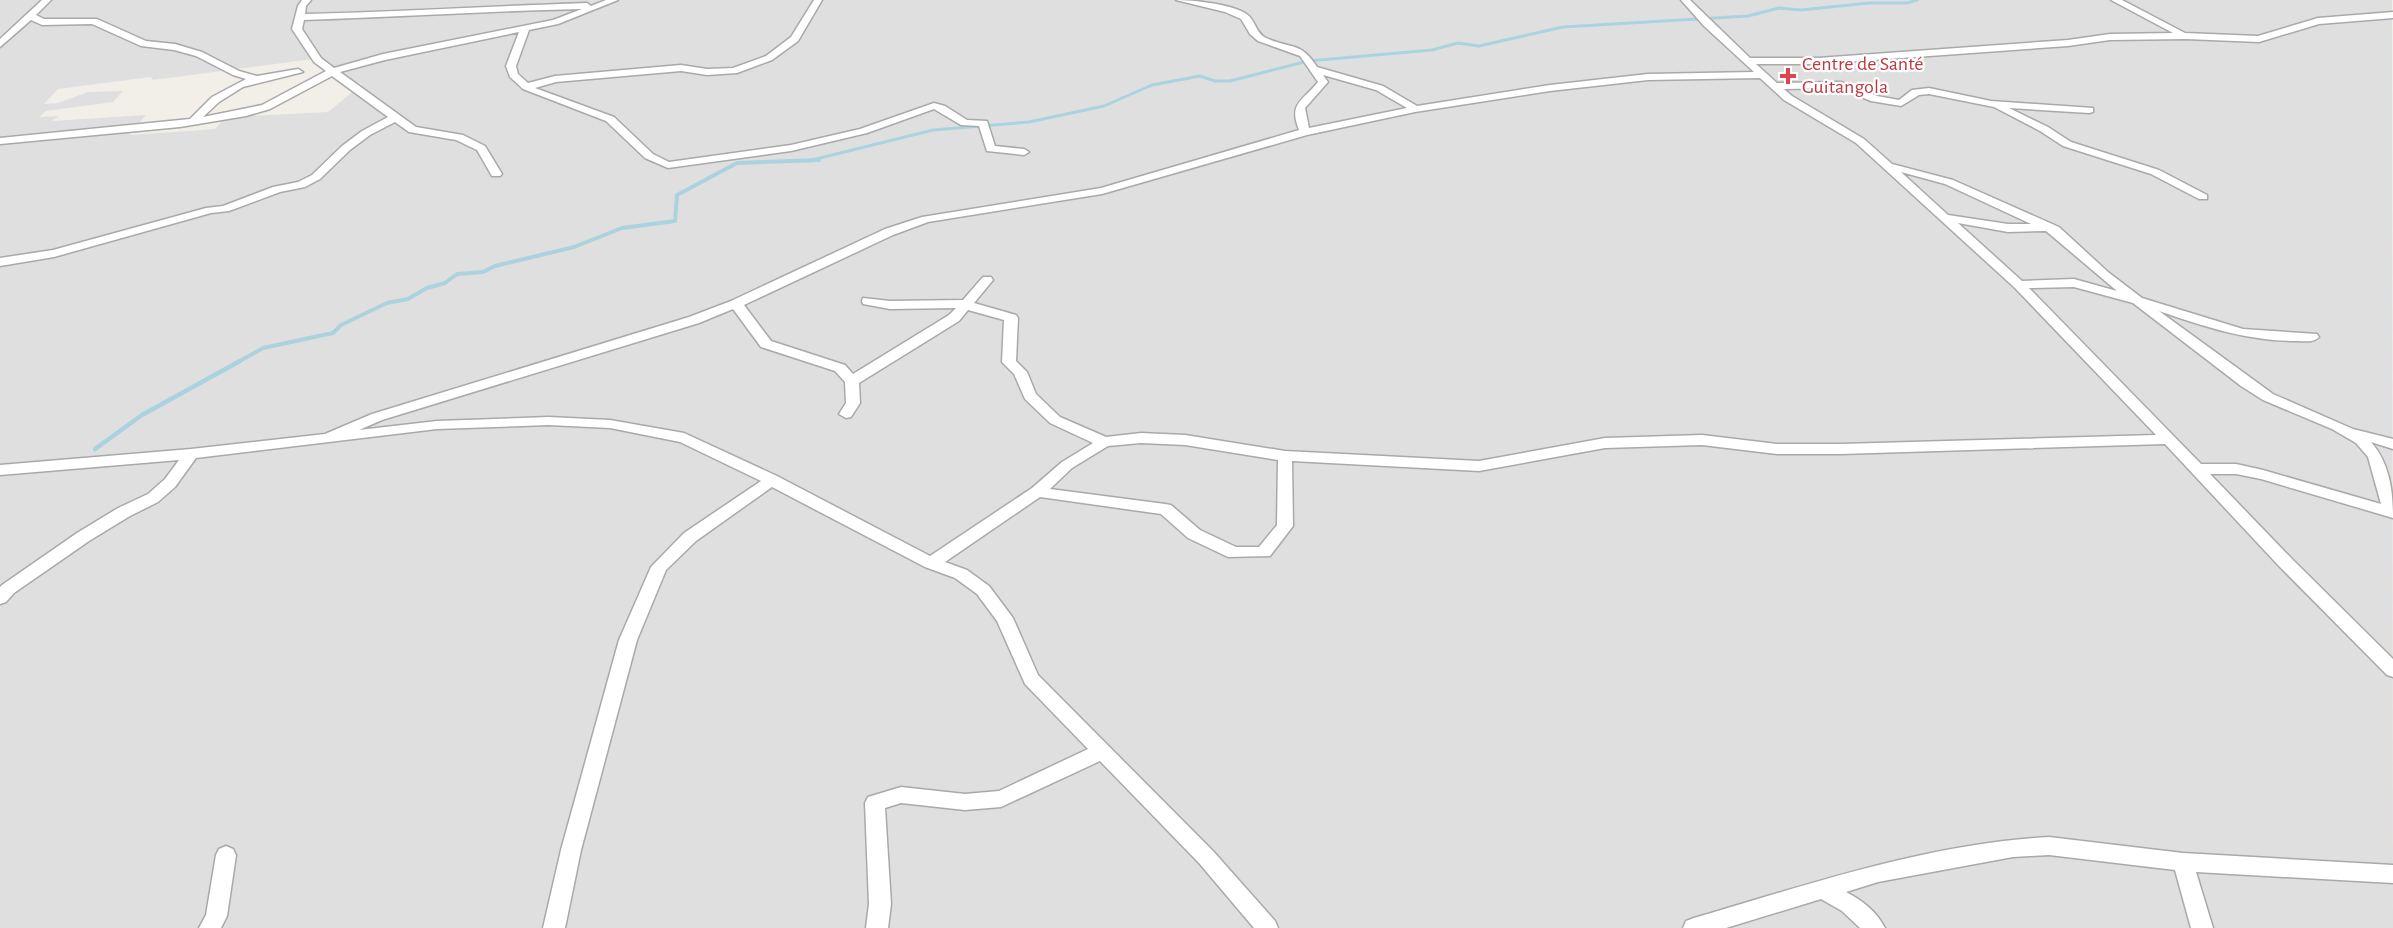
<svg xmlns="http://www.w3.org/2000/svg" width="2393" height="928" viewBox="0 0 2393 928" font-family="'Alegreya Sans',sans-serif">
<rect width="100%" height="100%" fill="#f2efe9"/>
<path fill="#e0dfdf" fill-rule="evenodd" d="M 0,0 L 2392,0 L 2393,928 L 0,928 ZM 320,58 L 336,77 L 362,84 L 328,112 L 226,117 L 215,129 L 129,135 L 146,115 L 52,121 L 59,116 L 39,117 L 46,111 L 113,102 L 123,91 L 88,92 L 58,103 L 44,104 L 58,89 L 151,77 L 153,80 Z"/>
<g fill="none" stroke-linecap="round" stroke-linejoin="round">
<path stroke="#aad3df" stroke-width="3" d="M 808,161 L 933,130 L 1029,122 L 1104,106 L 1152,85 L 1200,76 L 1215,81 L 1230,81 L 1308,61 L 1432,50 L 1458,43 L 1479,46 L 1563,27 L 1748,16 L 1779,8 L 1801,10 L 1869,3 L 1907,3 L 1917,0"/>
<path stroke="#aad3df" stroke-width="4" d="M 238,362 L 263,348 L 333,333 L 341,325 L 387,303 L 408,299 L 427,288 L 445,283 L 457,274 L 483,272 L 495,266 L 574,247 L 622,228 L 675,221 L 677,195 L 737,163 L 819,160"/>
<path stroke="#aad3df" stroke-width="4.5" d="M 95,449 L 142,415 L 240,361"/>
<defs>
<path id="minor" d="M 42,0 L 51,0 L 36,15 L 44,19 L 97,19 L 146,41 L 175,44 L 202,52 L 239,71 L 257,76 L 298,69 L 303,72 L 243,87 L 219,102 L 203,117 L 262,105 L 326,71 L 314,62 L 292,29 L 298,6 L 302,0 L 311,0 L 306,6 L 305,14 C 399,12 493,6 587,3 L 591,6 L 606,0 L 618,0 L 558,24 L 529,30 L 516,66 L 518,74 L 528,83 L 555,76 L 681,65 L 707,69 L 733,68 L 766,56 L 791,37 L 814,0 L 822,0 L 798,41 L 772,60 L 737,73 L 707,75 L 681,71 L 556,82 L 535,88 L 614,117 L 653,154 L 669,162 L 791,145 L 860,129 L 934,103 L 945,106 L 967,120 L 987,121 L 995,146 L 1024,149 L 1029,152 L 1024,155 L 987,151 L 979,126 L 961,125 L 934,109 L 867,133 L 791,151 L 668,168 L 645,158 L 606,121 L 523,89 L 510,77 L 506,66 L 519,32 L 385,60 L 340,72 L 416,127 L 463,135 L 485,146 L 502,174 L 500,176 L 492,176 L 477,150 L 456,140 L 409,132 L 395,122 L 370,135 L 350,150 L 320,179 L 305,187 L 280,192 L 229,211 L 211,213 L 54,257 L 0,266 L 0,258 L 53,250 L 206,208 L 223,206 L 273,187 L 298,182 L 312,175 L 342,146 L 362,131 L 388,117 L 332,76 L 270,109 L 246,116 L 180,127 L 0,144 L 0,138 L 190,119 L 212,97 L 246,79 L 233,75 L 196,56 L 174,50 L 141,46 L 92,24 L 42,25 L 31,20 L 0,47 L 0,39 ZM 582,9 L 553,20 L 383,54 L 334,68 L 321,58 L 302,29 L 304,20 C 397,17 489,11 582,9 Z
M 1176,0 C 1192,0 1236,4 1249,16 C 1256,23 1256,33 1266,38 C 1290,49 1301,41 1317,67 L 1383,86 L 1417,106 L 1550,85 L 1648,74 L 1754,72 L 1704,26 L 1681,0 L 1690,0 L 1750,58 L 1818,58 L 2068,40 L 2110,34 L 2173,33 L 2111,0 L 2122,0 L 2185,33 L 2258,36 L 2318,18 L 2393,12 L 2393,18 L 2319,24 L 2259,42 L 2186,39 L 2110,40 L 2068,46 L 1818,64 L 1756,64 L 1777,83 L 1841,82 L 1877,96 L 1899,100 L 1912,90 L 1929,88 L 1991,101 L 2093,108 L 2093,112 L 2089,113 L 2009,108 L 2048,127 L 2071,142 L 2159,170 L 2207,195 L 2207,199 L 2199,199 L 2151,174 L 2063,146 L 2040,131 L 1994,107 L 1929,94 L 1919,95 L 1901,106 L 1871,101 L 1840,88 L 1784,89 L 1792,96 L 1864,139 L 1892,164 L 1953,180 L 2059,227 L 2108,272 L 2142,298 L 2243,329 L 2317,334 L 2319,337 C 2313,343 2305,341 2297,341 C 2248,341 2205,327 2159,311 L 2273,394 L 2353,429 L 2393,439 L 2393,449 L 2371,442 C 2390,464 2393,491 2393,518 L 2261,479 L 2236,474 L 2210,474 L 2291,558 L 2393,659 L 2393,677 L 2387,675 L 2279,566 L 2165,444 L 1841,454 L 1777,454 L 1702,445 L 1605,448 L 1479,471 L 1292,461 L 1293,526 L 1270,556 L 1228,557 L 1188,538 L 1161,514 L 1040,497 L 945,562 L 967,570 L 989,586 L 1013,618 L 1038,675 L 1213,851 L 1275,921 L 1278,928 L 1254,928 L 1199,863 L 1100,761 L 1001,807 L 965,810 L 901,803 L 885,808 L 891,904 L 888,928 L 866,928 L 869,904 L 865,803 L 868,797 L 901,787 L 965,794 L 999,791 L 1088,749 L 1025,684 L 997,621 L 977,594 L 955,578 L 925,567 L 772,487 L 696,541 L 666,570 L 637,640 L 581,850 L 565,928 L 543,928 L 561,850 L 619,640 L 651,567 L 684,533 L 761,481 L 680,442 L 610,428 L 549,425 L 437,429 L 196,458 L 175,487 L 158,502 L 130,516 L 89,541 L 14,593 L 6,602 L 0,604 L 0,587 L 2,585 L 77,533 L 118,508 L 148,494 L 165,479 L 179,460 L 0,475 L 0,465 L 191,449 L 325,434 L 372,414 L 689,317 L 731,301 L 885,229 L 922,217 L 1101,188 L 1299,130 C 1288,103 1303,101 1318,82 L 1300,56 L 1258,41 L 1250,34 L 1241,19 L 1225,12 ZM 1323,75 L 1376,90 L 1407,108 L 1309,128 L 1305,108 L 1328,82 ZM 1760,78 L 1784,100 L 1856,143 L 2015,288 L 2156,435 L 1841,444 L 1777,444 L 1702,435 L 1605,438 L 1479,461 L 1285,451 L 1185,435 L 1141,433 L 1106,437 L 1060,417 L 1036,394 L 1027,372 L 1016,361 L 1018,318 L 1016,315 L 974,303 L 993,280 L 991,277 L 983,277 L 963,300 L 890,301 L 863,298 L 862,301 L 863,304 L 890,309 L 956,308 L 949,315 L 853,374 L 845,365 L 771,341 L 744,305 L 893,235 L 928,222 L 1102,194 L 1307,135 L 1415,112 L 1550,91 L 1648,80 ZM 1901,172 L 1945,184 L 2031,224 L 2008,224 L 1948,215 ZM 1958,223 L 2008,232 L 2046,231 L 2117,291 L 2074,279 L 2022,281 ZM 2074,287 L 2133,303 L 2241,386 L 2263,400 L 2332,429 L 2356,443 L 2368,457 L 2381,504 L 2263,470 L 2236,464 L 2201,464 L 2029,288 ZM 733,309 L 761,347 L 835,371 L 845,382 L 846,403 L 839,414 L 846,418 L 851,417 L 860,403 L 859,383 L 959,321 L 968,310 L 1004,320 L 1002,362 L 1014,374 L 1025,399 L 1050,423 L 1093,443 L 1062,462 L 1032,488 L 930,556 L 777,476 L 684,433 L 610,420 L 549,417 L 437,421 L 359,430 L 382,420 L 699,323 ZM 1141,443 L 1185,445 L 1278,460 L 1277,525 L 1259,547 L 1236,547 L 1200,530 L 1171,505 L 1165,504 L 1050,489 L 1072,468 L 1108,446 Z
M 2049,837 L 2183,853 L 2393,865 L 2393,883 L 2196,872 L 2213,928 L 2191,928 L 2175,870 L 2049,855 L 2013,857 L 1878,882 L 1846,892 C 1862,900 1877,912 1885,928 L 1860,928 L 1842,911 L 1821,899 L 1726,928 L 1683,928 L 1686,921 L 1694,918 C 1810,884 1927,844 2049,837 Z
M 226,846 L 233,849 L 236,855 L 227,916 L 221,928 L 199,928 L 206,915 L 216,855 L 219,849 Z"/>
</defs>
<use href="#minor" stroke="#a9a9a9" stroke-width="3"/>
<use href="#minor" fill="#fff" fill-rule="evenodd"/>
</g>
<path fill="#e0444e" stroke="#fff" stroke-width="2" d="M1785 67h6v6h6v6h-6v6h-6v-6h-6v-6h6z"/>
<g text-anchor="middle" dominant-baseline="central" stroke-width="4.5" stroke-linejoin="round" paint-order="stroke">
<g font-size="20" fill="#be3a42" stroke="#fff" text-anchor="start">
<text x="1802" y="64">Centre de Santé<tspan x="1802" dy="23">Guitangola</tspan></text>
</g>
</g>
</svg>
